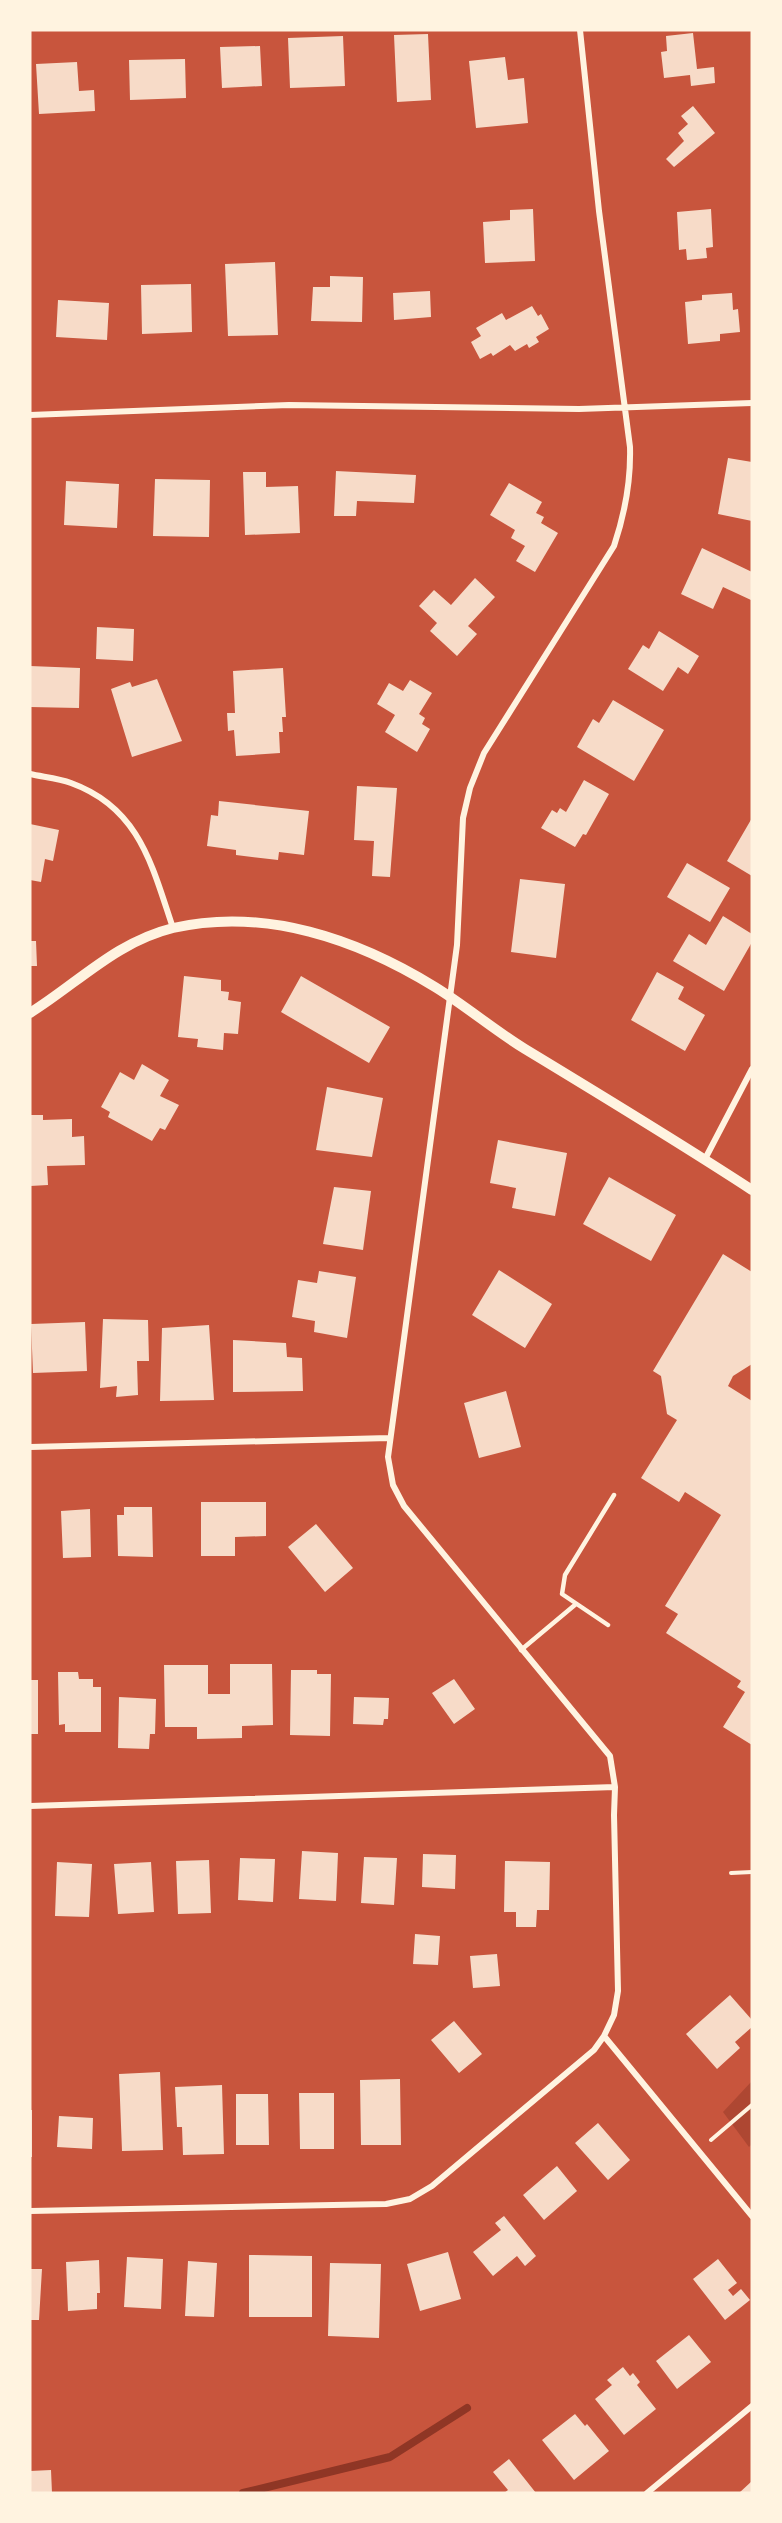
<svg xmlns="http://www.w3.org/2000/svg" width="782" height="2523" viewBox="0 0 782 2523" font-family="'Open Sans',sans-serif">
<rect width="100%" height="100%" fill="#c8553d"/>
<path fill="#ae4732" d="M 752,2081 L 752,2144 L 749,2147 L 723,2112 Z"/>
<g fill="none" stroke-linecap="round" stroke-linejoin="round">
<path stroke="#8f3625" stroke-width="8" d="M 243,2493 L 390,2457 L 467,2408"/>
</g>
<path fill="#f7dbc8" d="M 693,33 L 697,69 L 714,67 L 715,83 L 691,86 L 690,75 L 664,78 L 661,52 L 667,51 L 666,36 Z
M 428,34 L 431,100 L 397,102 L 394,35 Z
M 343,36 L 345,86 L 290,88 L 288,38 Z
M 260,46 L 262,86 L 222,88 L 220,47 Z
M 505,57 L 508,80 L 524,78 L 528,123 L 476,128 L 469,61 Z
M 185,59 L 186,98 L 130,100 L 129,60 Z
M 77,62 L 79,91 L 94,90 L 95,111 L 39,114 L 36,64 Z
M 693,106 L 715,133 L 674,167 L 666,159 L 684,141 L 678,133 L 688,124 L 681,116 Z
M 533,209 L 535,261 L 485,263 L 483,222 L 510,220 L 510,210 Z
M 711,209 L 713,247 L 706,248 L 707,258 L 687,260 L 686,249 L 679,250 L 677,212 Z
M 275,262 L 278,335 L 228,336 L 225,264 Z
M 330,276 L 363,277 L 362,322 L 311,321 L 313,287 L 330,287 Z
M 191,284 L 192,332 L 142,334 L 141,285 Z
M 430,291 L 431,317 L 394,320 L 393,293 Z
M 732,293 L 733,310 L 738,309 L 740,332 L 720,334 L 720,341 L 688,344 L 685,302 L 702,300 L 702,295 Z
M 58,300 L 109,303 L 107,340 L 56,337 Z
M 532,306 L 538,316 L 541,314 L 549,329 L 536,337 L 539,342 L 529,348 L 527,344 L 515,351 L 510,345 L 493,356 L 491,353 L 480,359 L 471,342 L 481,336 L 476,328 L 502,313 L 506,320 Z
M 728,458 L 752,462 L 752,521 L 718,514 Z
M 336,471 L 416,475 L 414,503 L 357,501 L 356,516 L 334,516 Z
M 243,472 L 266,472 L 266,487 L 298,486 L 300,533 L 245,535 Z
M 155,479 L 210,480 L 209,537 L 153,536 Z
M 66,481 L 119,484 L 117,528 L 64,525 Z
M 509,483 L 542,502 L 536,513 L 544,517 L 541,523 L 558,533 L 535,572 L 516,561 L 525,546 L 511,538 L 515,530 L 490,515 Z
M 702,548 L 752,572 L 751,600 L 723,587 L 713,609 L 681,594 Z
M 475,578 L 495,597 L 468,626 L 477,634 L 457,656 L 430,631 L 437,623 L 419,606 L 434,590 L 451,605 Z
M 97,627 L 134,629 L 133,661 L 96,659 Z
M 659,631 L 699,656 L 688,674 L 678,667 L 663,691 L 628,669 L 643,645 L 649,649 Z
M 30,666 L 80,668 L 79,708 L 30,707 Z
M 283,668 L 286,717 L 282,717 L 283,732 L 279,732 L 280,753 L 236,756 L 234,730 L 228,731 L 227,713 L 235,713 L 233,671 Z
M 157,679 L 182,741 L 132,757 L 111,689 L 130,682 L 132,687 Z
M 410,680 L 432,693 L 419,714 L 425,718 L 422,724 L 430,729 L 417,752 L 385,732 L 395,715 L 377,704 L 389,683 L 403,691 Z
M 613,700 L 664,730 L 634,781 L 577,747 L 593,719 L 599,723 Z
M 584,780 L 609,794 L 586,835 L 583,834 L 575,847 L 541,828 L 552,810 L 557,813 L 560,808 L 566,812 Z
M 357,786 L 397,788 L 390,877 L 372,876 L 374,841 L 354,840 Z
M 219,801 L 309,811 L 304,855 L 279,852 L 278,860 L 236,855 L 236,850 L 207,846 L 211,815 L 218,816 Z
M 752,818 L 752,876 L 727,861 Z
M 30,824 L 59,830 L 53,861 L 45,859 L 41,882 L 30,880 Z
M 687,863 L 730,888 L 710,922 L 667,897 Z
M 520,879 L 565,884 L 556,958 L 511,952 Z
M 723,916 L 752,934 L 752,942 L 724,991 L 673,961 L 689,934 L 706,945 Z
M 30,941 L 36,941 L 37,966 L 30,966 Z
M 657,972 L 684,987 L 678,999 L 705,1015 L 685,1051 L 631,1020 Z
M 184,976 L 221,980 L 221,991 L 229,992 L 228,1000 L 241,1002 L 238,1034 L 224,1033 L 223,1050 L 197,1047 L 198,1039 L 178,1037 Z
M 301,976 L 390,1027 L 369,1063 L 281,1012 Z
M 142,1064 L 169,1080 L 160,1096 L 179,1105 L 165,1130 L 160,1128 L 152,1141 L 108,1117 L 110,1112 L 101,1107 L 120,1072 L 134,1080 Z
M 327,1087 L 383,1098 L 372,1157 L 316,1150 Z
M 30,1115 L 43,1115 L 43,1120 L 72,1119 L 72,1137 L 84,1136 L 85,1165 L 47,1166 L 48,1185 L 30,1186 Z
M 498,1140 L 567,1153 L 555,1216 L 512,1208 L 516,1188 L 490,1183 Z
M 609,1177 L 676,1215 L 651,1261 L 583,1224 Z
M 334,1187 L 371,1191 L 363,1250 L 323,1244 Z
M 723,1254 L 752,1272 L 752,1364 L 733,1376 L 728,1386 L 752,1401 L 752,1745 L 723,1727 L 745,1692 L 737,1687 L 741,1681 L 666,1633 L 678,1614 L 665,1606 L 721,1515 L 685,1492 L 679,1502 L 641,1478 L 677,1420 L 667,1414 L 661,1376 L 653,1371 Z
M 499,1270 L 552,1304 L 525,1348 L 472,1315 Z
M 319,1271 L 356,1277 L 347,1338 L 314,1332 L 315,1321 L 292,1317 L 298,1280 L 317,1283 Z
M 103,1319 L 148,1320 L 149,1361 L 137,1361 L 138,1395 L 116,1397 L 117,1386 L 100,1388 Z
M 85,1322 L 87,1371 L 33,1373 L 31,1324 Z
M 209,1325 L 214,1400 L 160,1401 L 162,1328 Z
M 233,1340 L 286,1343 L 287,1357 L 302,1358 L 303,1391 L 233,1392 Z
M 506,1391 L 521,1447 L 479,1458 L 464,1403 Z
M 201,1502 L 266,1502 L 266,1536 L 235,1537 L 235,1556 L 201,1556 Z
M 124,1507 L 152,1507 L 153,1557 L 118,1556 L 117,1515 L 124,1515 Z
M 90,1509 L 91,1557 L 63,1558 L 61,1511 Z
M 316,1524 L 353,1568 L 325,1592 L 288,1547 Z
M 230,1664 L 272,1664 L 273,1725 L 242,1726 L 242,1738 L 197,1739 L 197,1727 L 165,1727 L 164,1665 L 208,1665 L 208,1694 L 230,1694 Z
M 291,1670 L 317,1670 L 317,1674 L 331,1674 L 330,1736 L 290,1735 Z
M 58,1672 L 78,1672 L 79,1679 L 93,1679 L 93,1687 L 101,1687 L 101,1732 L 65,1732 L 65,1724 L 59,1725 Z
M 454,1679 L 475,1709 L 454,1724 L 432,1693 Z
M 30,1680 L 38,1680 L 38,1734 L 30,1734 Z
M 119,1697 L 156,1699 L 155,1734 L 150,1734 L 149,1749 L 118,1748 Z
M 354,1697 L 389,1698 L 388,1719 L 384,1719 L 383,1725 L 353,1724 Z
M 302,1851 L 338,1853 L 336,1901 L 299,1899 Z
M 423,1854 L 456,1855 L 455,1889 L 422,1887 Z
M 364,1857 L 397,1858 L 394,1905 L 361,1903 Z
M 240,1858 L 275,1859 L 273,1902 L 238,1900 Z
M 209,1860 L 211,1913 L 178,1914 L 176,1861 Z
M 505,1861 L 550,1862 L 549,1910 L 537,1910 L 536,1927 L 516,1927 L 516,1912 L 504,1912 Z
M 57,1862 L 92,1864 L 89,1917 L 55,1916 Z
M 151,1862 L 154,1912 L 118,1914 L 114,1864 Z
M 415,1934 L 440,1936 L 438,1965 L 413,1964 Z
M 497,1954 L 500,1986 L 473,1988 L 470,1956 Z
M 730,1995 L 752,2020 L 752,2027 L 735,2042 L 740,2048 L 717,2069 L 686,2034 Z
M 454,2021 L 482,2054 L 459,2073 L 431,2040 Z
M 160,2072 L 163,2150 L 122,2151 L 119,2074 Z
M 400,2079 L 401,2145 L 361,2145 L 360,2080 Z
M 222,2085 L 224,2154 L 183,2155 L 182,2127 L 177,2127 L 175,2087 Z
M 299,2093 L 334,2093 L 334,2149 L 300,2149 Z
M 236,2094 L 268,2094 L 269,2145 L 236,2145 Z
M 30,2110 L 32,2110 L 32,2157 L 30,2157 Z
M 59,2116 L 93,2118 L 92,2149 L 57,2147 Z
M 598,2123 L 630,2160 L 608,2180 L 575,2143 Z
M 557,2166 L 577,2191 L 544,2220 L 523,2195 Z
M 504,2216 L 536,2256 L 525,2266 L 517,2256 L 493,2276 L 473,2252 L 501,2230 L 495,2223 Z
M 448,2252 L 461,2299 L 420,2311 L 407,2264 Z
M 249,2255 L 312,2256 L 312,2317 L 249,2317 Z
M 127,2257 L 163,2259 L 161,2309 L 124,2307 Z
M 718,2259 L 737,2283 L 728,2290 L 733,2296 L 741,2289 L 750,2300 L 725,2320 L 693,2279 Z
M 99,2260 L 100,2293 L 97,2293 L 97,2309 L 68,2311 L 66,2262 Z
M 188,2261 L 217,2263 L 214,2317 L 185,2316 Z
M 330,2263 L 381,2264 L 379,2338 L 328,2336 Z
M 30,2269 L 42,2269 L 39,2320 L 30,2320 Z
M 689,2335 L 711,2362 L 677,2389 L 656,2361 Z
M 623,2367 L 630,2376 L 633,2373 L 640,2382 L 637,2385 L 656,2409 L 624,2435 L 595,2399 L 612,2385 L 607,2380 Z
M 575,2414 L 585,2426 L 587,2424 L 609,2451 L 574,2480 L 542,2440 Z
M 509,2459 L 536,2493 L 504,2493 L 508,2490 L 493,2472 Z
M 51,2470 L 52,2493 L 30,2493 L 30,2471 Z
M 752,2481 L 752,2493 L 739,2493 Z"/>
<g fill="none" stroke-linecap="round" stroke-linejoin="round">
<path stroke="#fff3e0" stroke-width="4" d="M 731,1873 L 752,1872
M 711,2140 L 752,2105"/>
<path stroke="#fff3e0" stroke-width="4.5" d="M 608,1625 L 562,1594 L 565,1575 L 614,1495
M 521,1650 L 576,1604"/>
<path stroke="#fff3e0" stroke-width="6" d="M 580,30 L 599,211 L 630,447 C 631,483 625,513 614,546 L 484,753 L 470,788 L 463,818 L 457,945 L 388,1457 L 393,1485 L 404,1506 L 610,1756 L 615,1787 L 614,1815 L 618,1991 L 614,2015 L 604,2036 L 752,2216
M 30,415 L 289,405 L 579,409 L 752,403
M 30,774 C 43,777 58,778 71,783 C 140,808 152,866 173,928
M 705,1159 L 752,1069
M 30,1447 L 389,1438
M 30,1806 L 615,1787
M 30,2211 L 386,2204 L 410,2199 L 432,2186 L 594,2050 L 604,2036
M 647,2493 L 752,2406"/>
<path stroke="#fff3e0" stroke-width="10" d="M 30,1013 C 78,983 116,942 173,928 C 265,907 357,939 435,987 C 466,1006 494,1030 525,1049 C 601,1095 677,1141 752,1190"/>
</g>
<rect width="782" height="2523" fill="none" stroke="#fff3e0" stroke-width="63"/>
</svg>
